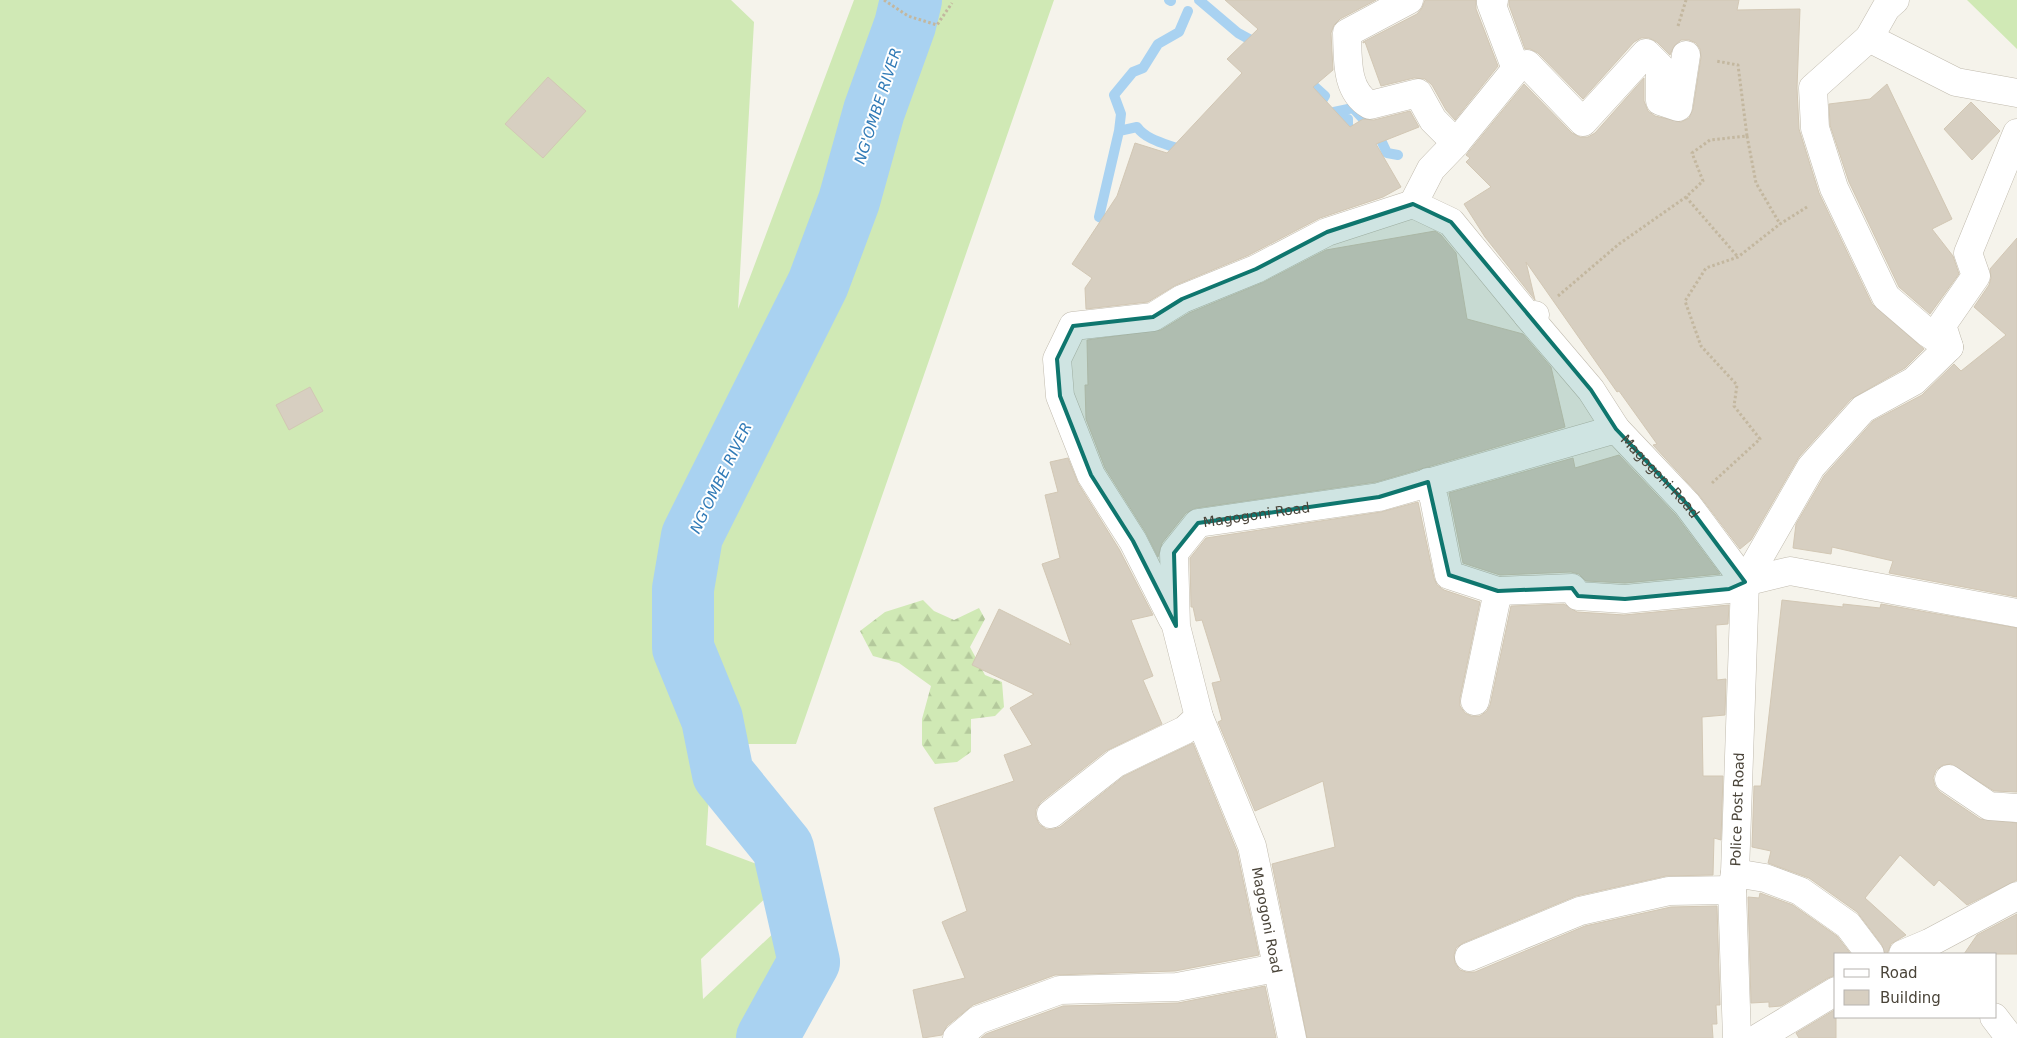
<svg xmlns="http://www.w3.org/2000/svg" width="2017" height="1038" viewBox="0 0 2017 1038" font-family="'DejaVu Sans',sans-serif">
<defs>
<pattern id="forest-firs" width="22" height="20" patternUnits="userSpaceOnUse" patternTransform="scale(1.25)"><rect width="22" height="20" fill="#d0e9b5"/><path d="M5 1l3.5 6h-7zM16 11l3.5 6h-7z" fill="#b4c99c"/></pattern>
</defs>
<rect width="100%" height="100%" fill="#f5f3eb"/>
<path fill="#d0e9b5" d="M 0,0 L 731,0 L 754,22 L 738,309 L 854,0 L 1054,0 L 796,744 L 712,744 L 706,845 L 789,876 L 701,959 L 703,999 L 809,900 L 791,1038 L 0,1038 Z
M 1967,0 L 2017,0 L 2017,49 Z"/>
<path fill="url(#forest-firs)" d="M 923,600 L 934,611 L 954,620 L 979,608 L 985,619 L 970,647 L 985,675 L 1002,682 L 1004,707 L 995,716 L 971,719 L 971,752 L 957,762 L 935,764 L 922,745 L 922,719 L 931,686 L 899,663 L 873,656 L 860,631 L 885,612 Z"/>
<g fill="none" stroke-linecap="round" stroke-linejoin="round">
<path stroke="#a9d2f1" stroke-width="10" d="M 1169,0 L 1171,1
M 1199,0 L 1238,33 L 1260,45
M 1304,77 L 1325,96 L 1317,109
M 1334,112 L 1353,108 L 1379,136 L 1387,153 L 1398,155
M 1335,113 L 1348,119 L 1348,131 L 1345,135
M 1184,151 C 1168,144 1147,141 1137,127 L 1119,131 L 1121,114 L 1114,95 L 1133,72 L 1143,68 L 1158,44 L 1179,32 L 1188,11
M 1114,224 L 1099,217 L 1119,131"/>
<path stroke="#a9d2f1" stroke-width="62" d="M 767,1038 L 809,962 L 783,848 L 723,774 L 712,719 L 683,648 L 683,589 L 692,536 L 818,284 L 849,201 L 874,111 L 905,25 L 911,0"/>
</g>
<path fill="#d7cfc1" stroke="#d2c7b4" d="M 1225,0 L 1376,0 L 1340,19 L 1334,25 L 1331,33 L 1333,70 L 1313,87 L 1350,127 L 1363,119 L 1374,120 L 1410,111 L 1419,127 L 1376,144 L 1401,187 L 1383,197 L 1320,218 L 1249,255 L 1176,285 L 1148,302 L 1086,309 L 1085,288 L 1092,278 L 1072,264 L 1117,196 L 1135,143 L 1167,153 L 1242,73 L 1227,59 L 1258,29 Z
M 1425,0 L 1476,0 L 1476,9 L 1498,66 L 1455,120 L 1446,110 L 1432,85 L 1425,79 L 1414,78 L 1381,86 L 1365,42 L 1363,43 L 1363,42 L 1417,14 L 1422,8 Z
M 1509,0 L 1739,0 L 1737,10 L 1800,9 L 1797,88 L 1799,129 L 1819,193 L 1872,304 L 1924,349 L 1905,368 L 1851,399 L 1799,457 L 1751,540 L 1740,549 L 1699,495 L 1653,445 L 1657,444 L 1619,391 L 1617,392 L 1526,262 L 1535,300 L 1485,237 L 1464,204 L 1491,187 L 1466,162 L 1470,158 L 1466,155 L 1524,84 L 1572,133 L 1580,137 L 1588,137 L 1595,133 L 1644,78 L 1644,101 L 1648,111 L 1655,116 L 1681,122 L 1689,118 L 1693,109 L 1701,57 L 1700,49 L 1696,43 L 1689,40 L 1681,40 L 1674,46 L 1670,55 L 1657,42 L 1649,38 L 1641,38 L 1634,42 L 1583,99 L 1538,53 L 1530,49 L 1525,49 L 1509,5 Z
M 548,77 L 586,111 L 543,158 L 505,124 Z
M 1887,84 L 1952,219 L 1932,229 L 1953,256 L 1959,274 L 1930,314 L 1899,287 L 1849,182 L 1830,125 L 1829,104 L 1870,99 Z
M 1971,102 L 2000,131 L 1972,160 L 1944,129 Z
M 1435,231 L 1441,235 L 1456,253 L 1467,319 L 1523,334 L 1551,367 L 1565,427 L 1376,482 L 1196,508 L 1186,513 L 1162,543 L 1158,557 L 1146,533 L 1105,468 L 1086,419 L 1085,385 L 1088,385 L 1087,340 L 1161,330 L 1189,313 L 1262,283 L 1326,250 Z
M 2017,238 L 2017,597 L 1889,573 L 1893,561 L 1832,547 L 1831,554 L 1793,548 L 1796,524 L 1824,476 L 1873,421 L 1922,395 L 1954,364 L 1961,371 L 2006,335 L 1974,307 L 1989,285 L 1991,278 L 1990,269 Z
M 310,387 L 323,411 L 289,430 L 276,405 Z
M 1619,455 L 1675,514 L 1720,574 L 1625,583 L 1586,581 L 1579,574 L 1571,572 L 1500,575 L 1463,563 L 1449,493 L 1573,458 L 1575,468 Z
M 1068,458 L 1078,483 L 1119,549 L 1153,615 L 1131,620 L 1153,676 L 1143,680 L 1162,724 L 1106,751 L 1041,802 L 1036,809 L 1036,817 L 1039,824 L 1046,829 L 1054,829 L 1060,827 L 1124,776 L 1193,743 L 1237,851 L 1259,955 L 1175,971 L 1055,975 L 973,1005 L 947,1026 L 942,1035 L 923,1038 L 913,990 L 965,978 L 942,922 L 967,911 L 934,808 L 1014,781 L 1004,755 L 1032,745 L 1010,708 L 1034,694 L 972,665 L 999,609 L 1071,645 L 1042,564 L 1060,558 L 1045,495 L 1058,492 L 1050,462 Z
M 1418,502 L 1434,578 L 1437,585 L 1444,590 L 1480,602 L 1460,698 L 1460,706 L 1465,713 L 1471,716 L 1480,716 L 1487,711 L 1490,705 L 1511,606 L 1564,604 L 1577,612 L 1624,615 L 1729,605 L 1728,624 L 1716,625 L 1717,680 L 1726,679 L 1725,715 L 1702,717 L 1703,776 L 1723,776 L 1721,840 L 1714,838 L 1713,875 L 1666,876 L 1576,896 L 1463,943 L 1456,948 L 1454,955 L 1455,963 L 1460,970 L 1466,972 L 1475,972 L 1585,926 L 1671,907 L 1717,906 L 1720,1005 L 1716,1005 L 1717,1024 L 1712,1024 L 1713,1038 L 1307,1038 L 1272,864 L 1335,847 L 1323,781 L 1255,811 L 1218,722 L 1222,720 L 1212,683 L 1221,681 L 1202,620 L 1196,621 L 1193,607 L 1191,607 L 1190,558 L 1206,538 L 1381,512 Z
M 1782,600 L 1843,607 L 1843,604 L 1880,608 L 1881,604 L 2017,628 L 2017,792 L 1994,791 L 1951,764 L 1943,765 L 1936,770 L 1933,778 L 1935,786 L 1940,792 L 1980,819 L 2017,823 L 2017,880 L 1967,905 L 1939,880 L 1934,886 L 1900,855 L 1865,898 L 1906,935 L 1891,944 L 1887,954 L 1885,954 L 1882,945 L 1857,912 L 1809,878 L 1768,863 L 1771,851 L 1752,847 L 1754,786 L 1761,786 Z
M 1760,893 L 1793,905 L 1837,936 L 1851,954 L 1836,954 L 1836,975 L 1828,978 L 1781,1006 L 1769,1007 L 1769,1002 L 1751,1003 L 1748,897 L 1759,898 Z
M 2017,914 L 2017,954 L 1964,954 L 1977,935 Z
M 1265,986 L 1276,1038 L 981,1038 L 986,1034 L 1063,1006 L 1178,1003 Z
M 1836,1009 L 1836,1038 L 1799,1038 L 1796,1033 Z"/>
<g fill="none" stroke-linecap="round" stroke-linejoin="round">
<defs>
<g id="minor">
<path d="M 1409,0 L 1347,33 C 1348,58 1345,91 1370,105 L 1418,93 L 1433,120 L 1456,143"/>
<path d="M 1895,0 L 1886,8 L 1869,38 L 1813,88 L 1815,128 L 1834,188 L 1886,297 L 1928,333 L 1949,347"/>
<path d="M 1869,38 L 1956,82 L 2017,93"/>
<path d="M 1516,69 L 1527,64 L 1583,122 L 1646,53 L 1660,67 L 1660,101 L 1678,107 L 1686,55"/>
<path d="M 1413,204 L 1431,169 L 1456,143 L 1516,69 L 1491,3 L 1494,0"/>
<path d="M 1528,316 L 1591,390 L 1616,429"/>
<path d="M 1428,482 L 1434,499 L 1449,575 L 1498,591 L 1572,588 L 1578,596 L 1625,599 L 1729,589 L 1745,582 L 1790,571 L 2017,613"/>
<path d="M 1173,620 L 1133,541 L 1091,475 L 1060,396 L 1057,359 L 1073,326 L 1153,317 L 1182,299 L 1256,269 L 1327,232 L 1413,204 L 1451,222 L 1528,316 L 1535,315"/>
<path d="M 1475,701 L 1498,591"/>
<path d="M 1949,779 L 1989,806 L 2017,808"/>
<path d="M 1051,814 L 1116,763 L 1185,730 L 1199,717"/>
<path d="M 1735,873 L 1765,878 L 1800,891 L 1848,925 L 1870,954"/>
<path d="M 1903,954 L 1929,943 L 2017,896"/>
<path d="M 1469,957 L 1580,911 L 1669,891 L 1732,890"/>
<path d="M 1994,1017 L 2010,1038"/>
<path d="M 957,1038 L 978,1020 L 1060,990 L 1177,987 L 1276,968"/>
<path id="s1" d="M 1292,1038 L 1252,846 L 1199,717 L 1176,626 L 1174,553 L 1198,523 L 1379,497 L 1616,429 L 1687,504 L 1745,582"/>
<path id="s2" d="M 1737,1038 L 1732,890 L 1735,873 L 1745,582 L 1811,467 L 1863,409 L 1914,381 L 1949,347 L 1942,325 L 1976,276 L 1968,253 L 2017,133"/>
<path d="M 1758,1038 L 1836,991"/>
</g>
</defs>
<use href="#minor" stroke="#c1bbae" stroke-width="29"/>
<path stroke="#c3b79f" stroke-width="3" stroke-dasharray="2.5 2.5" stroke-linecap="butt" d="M 884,0 L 908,16 L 937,25 L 952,3
M 1678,26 L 1686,0
M 1747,136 L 1756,183 L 1780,224
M 1686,197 L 1738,257
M 1558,296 L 1619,244 L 1686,197 L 1703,181 L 1692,153 L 1710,140 L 1747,136 L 1738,65 L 1716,61
M 1712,483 L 1760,439 L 1734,406 L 1737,385 L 1701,346 L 1685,301 L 1706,268 L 1738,257 L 1780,224 L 1807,207"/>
<use href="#minor" stroke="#fff" stroke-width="28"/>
</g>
<path fill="#0f766e" fill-opacity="0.2" stroke="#0f766e" stroke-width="4" stroke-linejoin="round" d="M 1413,204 L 1451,222 L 1591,390 L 1616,429 L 1687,504 L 1745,582 L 1729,589 L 1625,599 L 1578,596 L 1572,588 L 1498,591 L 1449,575 L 1428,482 L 1379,497 L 1198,523 L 1174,553 L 1176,626 L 1133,541 L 1091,475 L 1060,396 L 1057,359 L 1073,326 L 1153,317 L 1182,299 L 1256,269 L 1327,232 Z"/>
<g text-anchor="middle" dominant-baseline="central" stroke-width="4" stroke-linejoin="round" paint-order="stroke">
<g font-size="14" fill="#4a4439" stroke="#fff">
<text stroke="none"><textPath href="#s1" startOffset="1035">Magogoni Road</textPath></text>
<text stroke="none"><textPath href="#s1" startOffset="600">Magogoni Road</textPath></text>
<text stroke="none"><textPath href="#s2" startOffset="229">Police Post Road</textPath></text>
<text transform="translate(1267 920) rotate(79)">Magogoni Road</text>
</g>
<g font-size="15" font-style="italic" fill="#317bb7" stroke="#fff">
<text transform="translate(878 106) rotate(-72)">NG'OMBE RIVER</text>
<text transform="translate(721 478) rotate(-64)">NG'OMBE RIVER</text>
</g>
</g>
<rect x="1834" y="953" width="162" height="65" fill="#ffffff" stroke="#b7b4b0"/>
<rect x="1844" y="969" width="25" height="8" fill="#ffffff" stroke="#b7b4b0"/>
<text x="1880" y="978" font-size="15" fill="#4a4439">Road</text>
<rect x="1844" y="990" width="25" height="15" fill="#d7cfc1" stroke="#b7b4b0"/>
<text x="1880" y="1003" font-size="15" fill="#4a4439">Building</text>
</svg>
